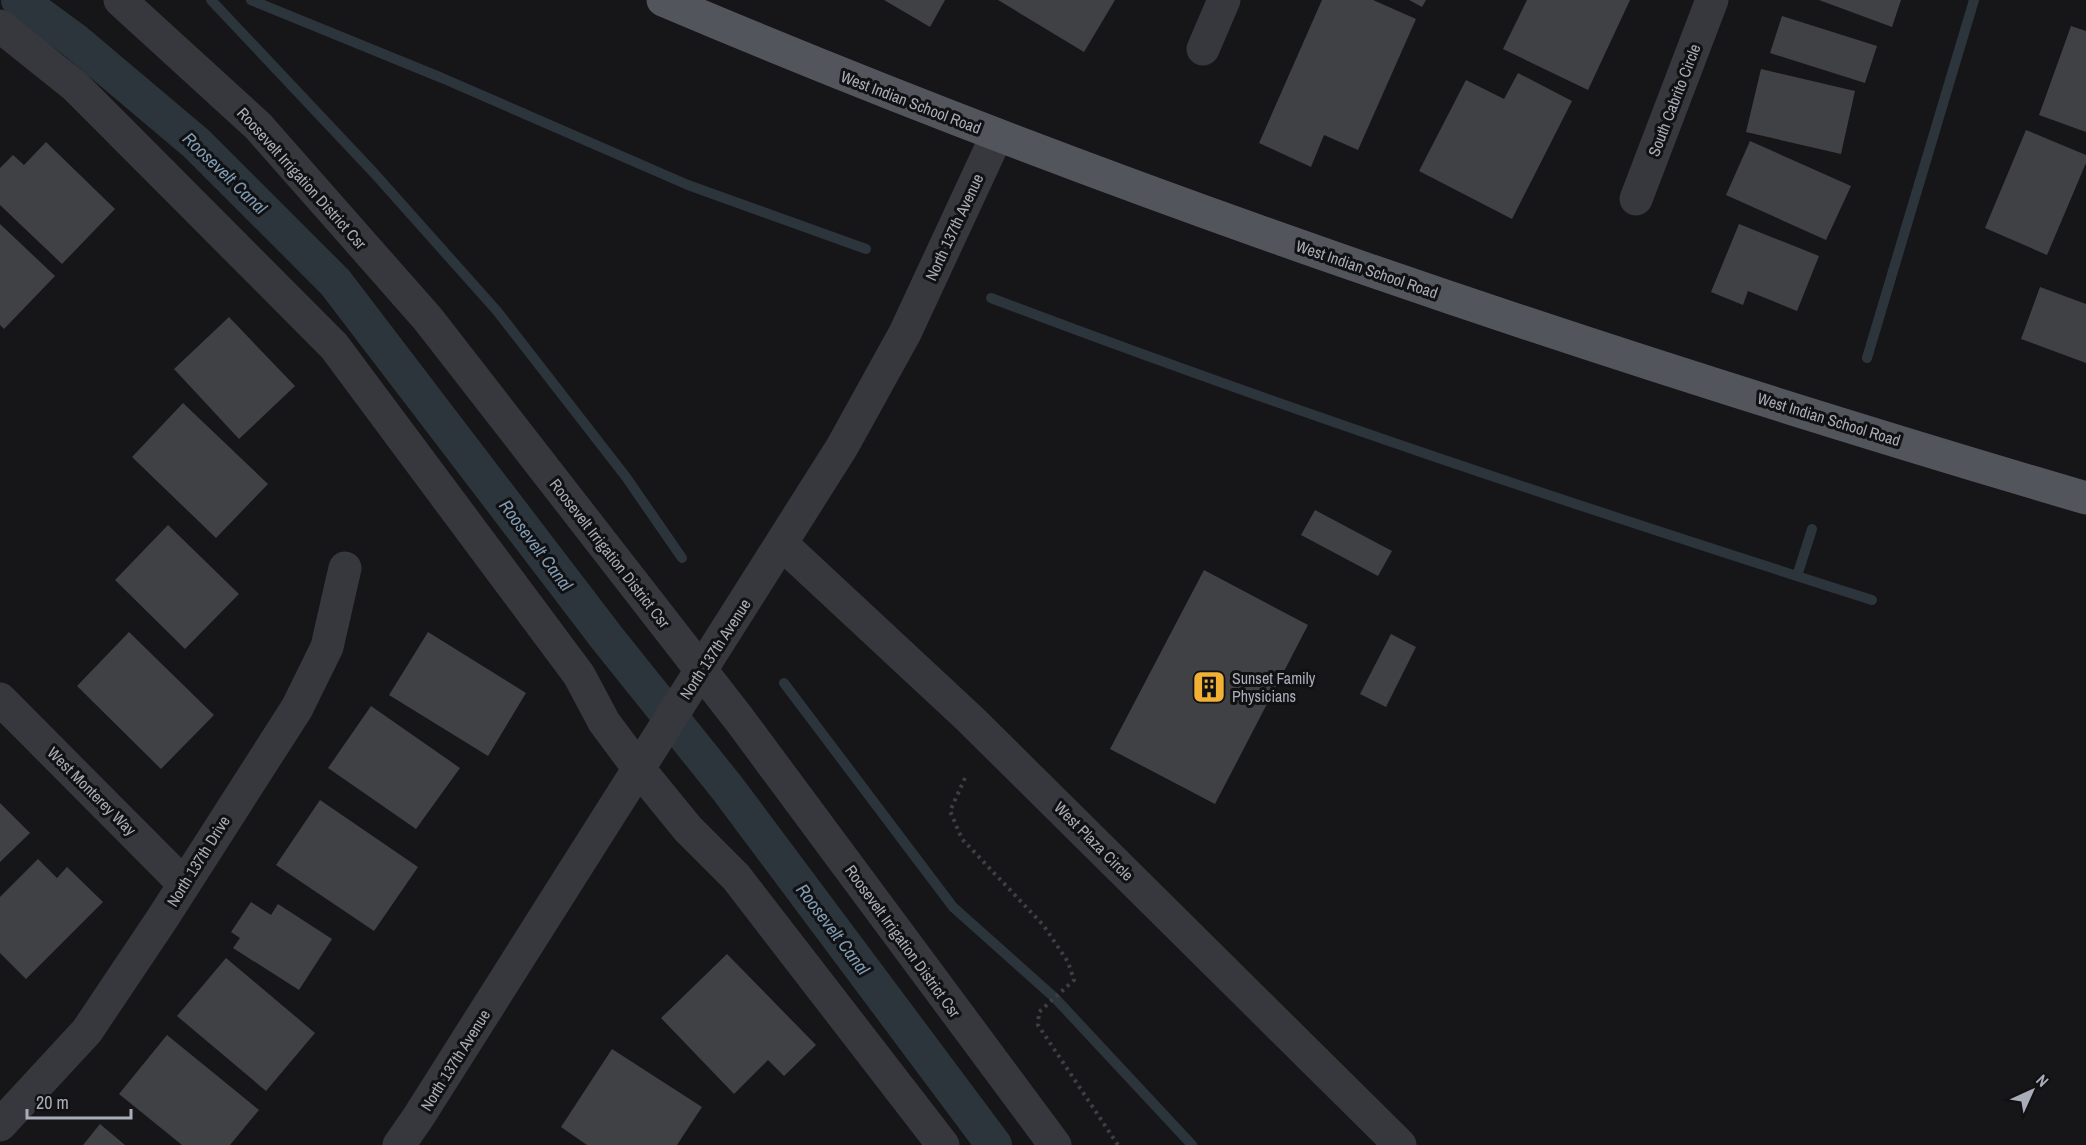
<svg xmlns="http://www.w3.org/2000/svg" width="2086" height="1145" viewBox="0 0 2086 1145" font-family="'Archivo Narrow',sans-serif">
<rect width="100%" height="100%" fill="#161618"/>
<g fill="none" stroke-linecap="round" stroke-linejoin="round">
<path stroke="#2c353c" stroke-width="10" d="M 211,0 L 374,173 L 497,311 L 626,477 L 682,558
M 251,0 L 442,78 L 688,185 L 866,249
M 991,298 C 1281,408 1577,506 1872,600
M 1867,358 L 1974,0
M 1797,576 L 1812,529
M 784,683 L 953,907 L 1055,998 L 1192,1145"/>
<path stroke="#2c353c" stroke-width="36" d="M 19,0 L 75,41 L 197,144 L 335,282 L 607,638 L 728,789 L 994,1145"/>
</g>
<path fill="#404145" d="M 884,0 L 945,0 L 930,27 Z
M 998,0 L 1115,0 L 1084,52 Z
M 1322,0 L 1373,0 L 1416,19 L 1358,150 L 1324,135 L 1311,167 L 1259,143 Z
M 1409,0 L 1426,0 L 1422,7 Z
M 1527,0 L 1630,0 L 1588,90 L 1503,49 Z
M 1819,0 L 1901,0 L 1892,27 Z
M 1782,16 L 1877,46 L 1865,83 L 1770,53 Z
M 2071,26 L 2086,31 L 2086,132 L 2039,115 Z
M 1761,69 L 1855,91 L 1841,154 L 1746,132 Z
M 1518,73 L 1572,101 L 1512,219 L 1419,171 L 1466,80 L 1504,99 Z
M 2026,130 L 2086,155 L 2086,163 L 2047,255 L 1985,228 Z
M 1750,141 L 1851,186 L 1826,240 L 1726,195 Z
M 46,142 L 115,209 L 62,264 L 0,205 L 0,168 L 13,155 L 24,165 Z
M 0,224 L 55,276 L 4,329 L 0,325 Z
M 1739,224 L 1819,256 L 1797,311 L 1748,291 L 1743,305 L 1711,292 Z
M 2040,287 L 2086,304 L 2086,363 L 2021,339 Z
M 229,317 L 295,386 L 239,439 L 174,369 Z
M 183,403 L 268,484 L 216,538 L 132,457 Z
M 1315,510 L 1392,551 L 1378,576 L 1301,535 Z
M 168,525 L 239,594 L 185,649 L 115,580 Z
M 1204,570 L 1308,625 L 1215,804 L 1110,749 Z
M 129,632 L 214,715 L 161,769 L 77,686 Z
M 428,632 L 526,693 L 488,756 L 389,695 Z
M 1391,634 L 1416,647 L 1386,707 L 1360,694 Z
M 371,706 L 460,768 L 416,829 L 328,768 Z
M 320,800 L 418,867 L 374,931 L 276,865 Z
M 0,803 L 30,833 L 0,862 Z
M 38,859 L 57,878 L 67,867 L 103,902 L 26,979 L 0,953 L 0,897 Z
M 251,902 L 271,915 L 278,904 L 332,939 L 299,990 L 233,948 L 240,938 L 231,932 Z
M 727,954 L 816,1045 L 784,1076 L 768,1060 L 734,1094 L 661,1018 Z
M 226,958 L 315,1033 L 266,1091 L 177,1016 Z
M 167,1035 L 259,1110 L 230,1145 L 182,1145 L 119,1094 Z
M 612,1049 L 702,1107 L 677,1145 L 587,1145 L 561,1127 Z
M 100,1124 L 125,1145 L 83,1145 Z"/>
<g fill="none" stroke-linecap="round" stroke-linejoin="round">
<path stroke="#3d3f44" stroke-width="4" stroke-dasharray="3 4.5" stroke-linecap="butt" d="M 965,778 L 950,811 L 962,839 L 1044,926 L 1068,962 L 1074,980 L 1039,1012 L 1038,1025 L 1118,1145"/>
<path stroke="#37383d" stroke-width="33" d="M 120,0 L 258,126 L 428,319 L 739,719 L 1055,1145
M 0,26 L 75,86 L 334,346 L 579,675 L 604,722 L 639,769 L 688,829 L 736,877 L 943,1145
M 1203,49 L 1224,0
M 1636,199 L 1712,0
M 782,544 L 970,719 L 1400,1145
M 0,699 L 183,883
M 0,1125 L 87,1031 L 162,919 L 297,708 L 327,647 L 345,568
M 399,1145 L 419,1116 L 842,447 L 905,333 L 997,135"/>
<path stroke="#53555c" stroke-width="33" d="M 663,0 C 1125,196 1604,356 2086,498"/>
</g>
<defs>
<symbol id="building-square" viewBox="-11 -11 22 22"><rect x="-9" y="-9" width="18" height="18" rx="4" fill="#f2b134" stroke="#111113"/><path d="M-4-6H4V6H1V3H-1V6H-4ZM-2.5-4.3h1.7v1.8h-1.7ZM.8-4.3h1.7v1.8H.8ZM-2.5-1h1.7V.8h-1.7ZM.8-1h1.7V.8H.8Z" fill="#111"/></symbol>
</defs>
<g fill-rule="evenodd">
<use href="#building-square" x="1190" y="668" width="38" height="38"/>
</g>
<g text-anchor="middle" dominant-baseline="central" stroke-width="6" stroke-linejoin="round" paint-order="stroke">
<g font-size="16" fill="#a8adb8" stroke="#111113">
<text transform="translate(1674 100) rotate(-69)">South Cabrito Circle</text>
<text transform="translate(911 102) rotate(21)">West Indian School Road</text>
<text transform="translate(302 178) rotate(48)">Roosevelt Irrigation District Csr</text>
<text transform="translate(954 227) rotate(-65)">North 137th Avenue</text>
<text transform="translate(1367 269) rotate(19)">West Indian School Road</text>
<text transform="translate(1829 419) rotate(17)">West Indian School Road</text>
<text transform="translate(610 553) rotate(52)">Roosevelt Irrigation District Csr</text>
<text transform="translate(715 649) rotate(-57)">North 137th Avenue</text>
<text transform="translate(92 791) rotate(45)">West Monterey Way</text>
<text transform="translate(1094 841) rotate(45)">West Plaza Circle</text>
<text transform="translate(198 861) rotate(-58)">North 137th Drive</text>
<text transform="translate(903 941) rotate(54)">Roosevelt Irrigation District Csr</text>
<text transform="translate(455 1060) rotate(-58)">North 137th Avenue</text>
</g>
<g font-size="16" fill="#a8adb8" stroke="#111113" text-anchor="start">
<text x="1232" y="678">Sunset Family<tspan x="1232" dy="18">Physicians</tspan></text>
</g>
<g font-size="18" font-style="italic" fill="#7f9bb3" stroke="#111113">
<text transform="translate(225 173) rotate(44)">Roosevelt Canal</text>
<text transform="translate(536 545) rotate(53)">Roosevelt Canal</text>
<text transform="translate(833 929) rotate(53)">Roosevelt Canal</text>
</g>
</g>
<g transform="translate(2032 1091) rotate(45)" stroke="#111113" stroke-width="4.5" paint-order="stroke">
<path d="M0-4.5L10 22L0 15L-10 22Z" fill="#a8adb8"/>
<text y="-9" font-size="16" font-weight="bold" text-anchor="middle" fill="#a8adb8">N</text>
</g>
<path d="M27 1109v9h104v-9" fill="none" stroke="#a8adb8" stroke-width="3"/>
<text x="36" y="1109" font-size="18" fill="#a8adb8" stroke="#111113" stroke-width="4.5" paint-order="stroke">20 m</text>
</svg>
